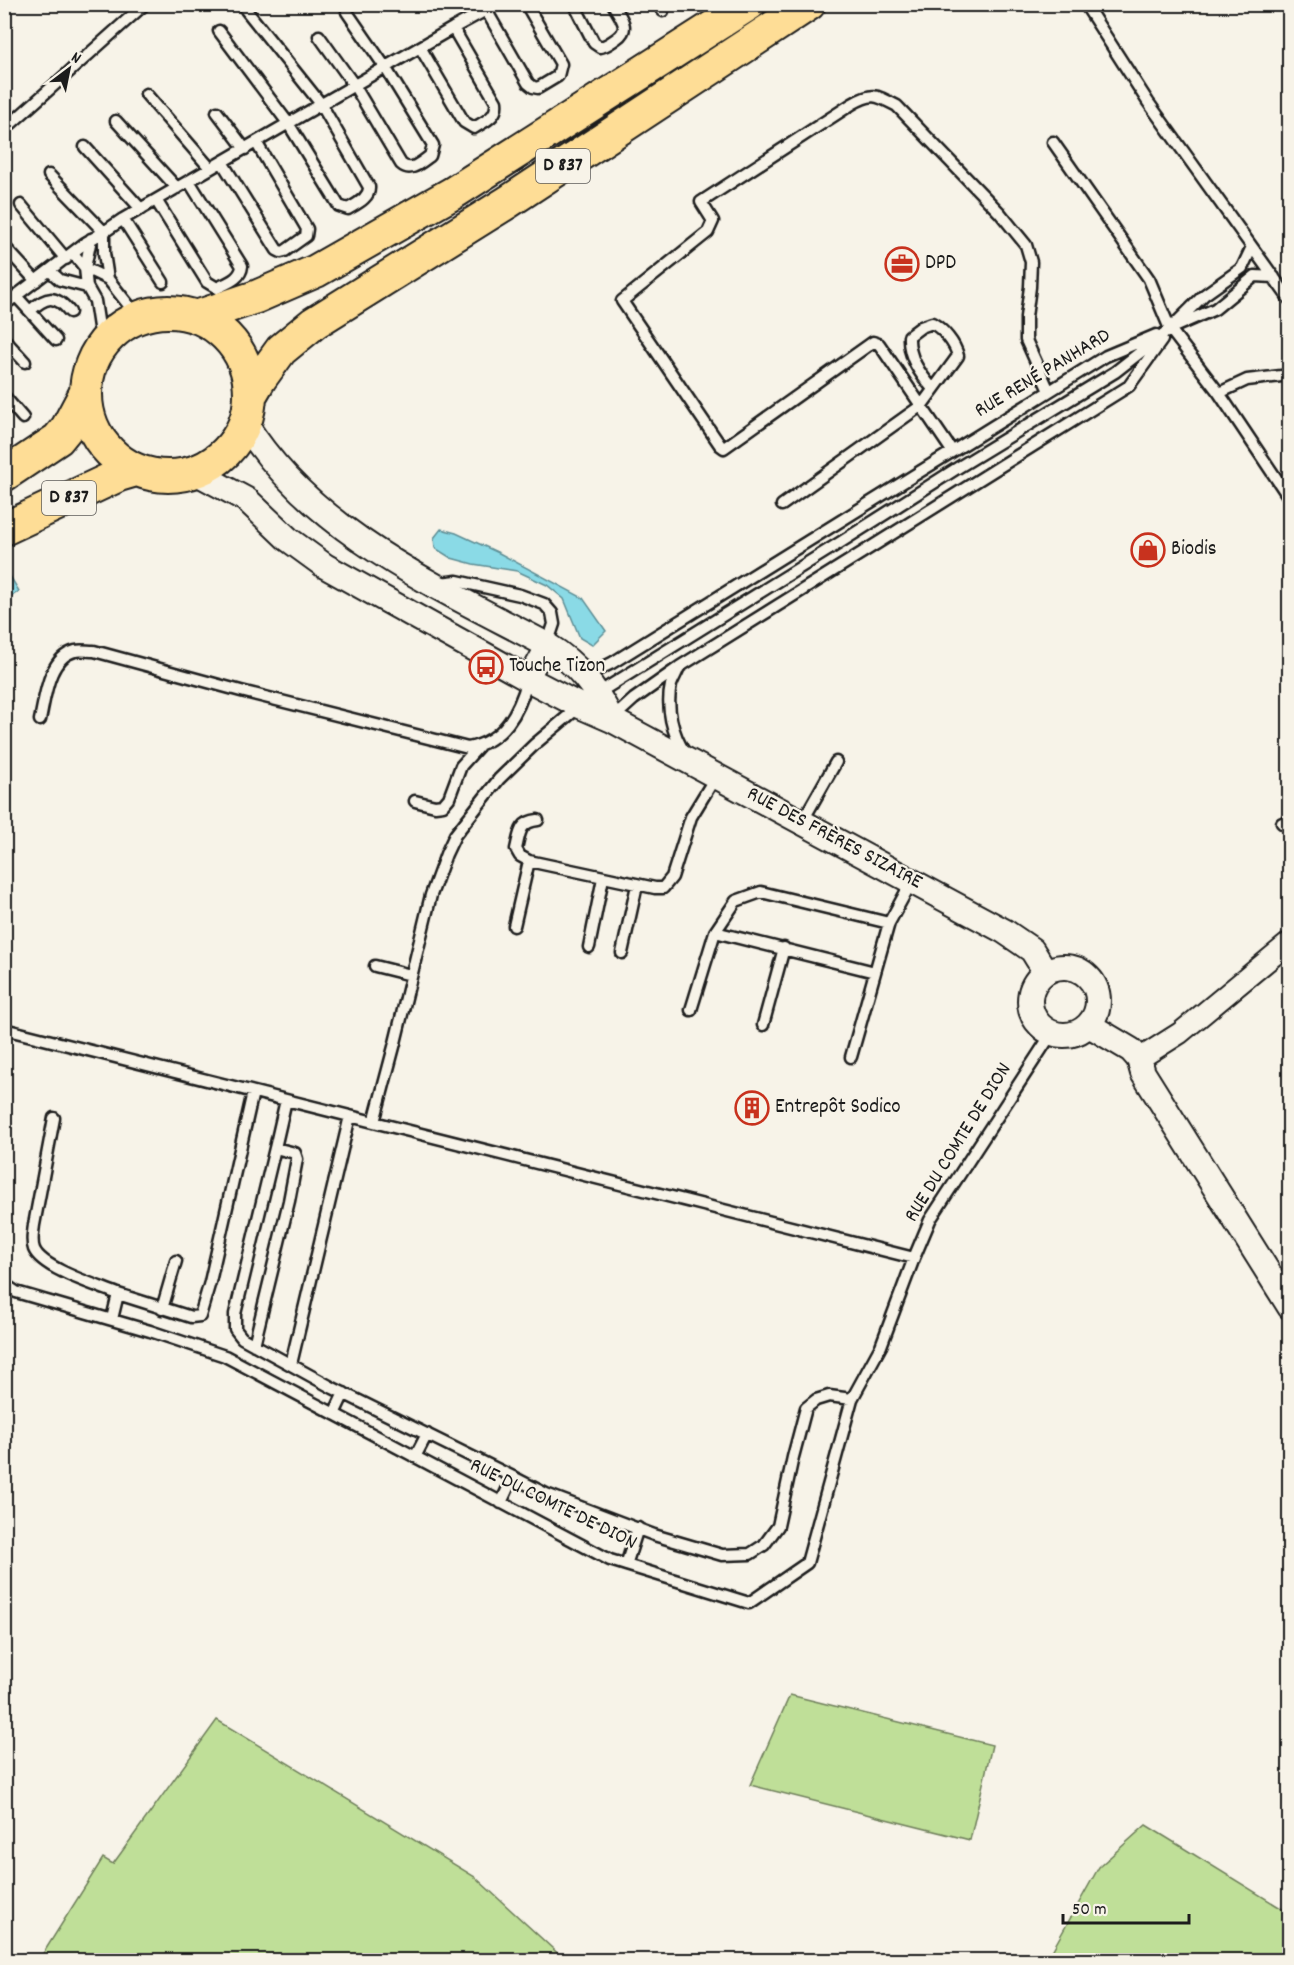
<svg xmlns="http://www.w3.org/2000/svg" width="1294" height="1965" viewBox="0 0 1294 1965" font-family="Dekko,sans-serif">
<rect width="100%" height="100%" fill="#f7f3e8"/>
<filter id="ink" filterUnits="userSpaceOnUse"><feTurbulence type="fractalNoise" baseFrequency=".0167" numOctaves="2"/><feDisplacementMap in="SourceGraphic" scale="12" xChannelSelector="R" yChannelSelector="G"/><feConvolveMatrix kernelMatrix="1 2 1 2 8 2 1 2 1" color-interpolation-filters="sRGB"/></filter>
<g filter="url(#ink)">
<path fill="#bfdf98" stroke="#6e7e5a" stroke-width="1.5" d="M 790,1695 L 992,1745 L 970,1840 L 750,1785 Z
M 217,1720 L 475,1877 L 565,1960 L 39,1960 L 103,1858 L 113,1864 Z
M 1146,1825 L 1289,1913 L 1289,1957 L 1287,1960 L 1047,1960 L 1099,1867 Z"/>
<path fill="#8adae6" stroke="#5e8e95" stroke-width="1.5" d="M 441,529 L 456,533 L 499,553 L 583,598 L 606,631 L 592,645 L 580,638 L 564,599 L 547,585 L 517,571 L 473,564 L 451,558 L 435,548 L 434,538 Z
M 5,568 L 19,591 L 5,601 L 4,601 Z"/>
<g fill="none" stroke-linecap="round" stroke-linejoin="round">
<defs>
<path id="service" d="M 574,4 L 594,43 L 600,47 C 607,46 611,42 617,38 C 632,28 619,16 613,4
M 658,4 L 663,11
M 1085,4 L 1148,102 L 1290,300
M 486,10 L 528,83 L 533,87 L 538,88 L 558,76 L 561,64 L 526,4
M 219,31 L 288,123 L 339,206 L 348,209 C 356,204 370,198 369,187 L 321,104 L 246,10
M 319,36 L 354,85 L 401,164 C 411,173 421,162 430,156 L 433,145 L 385,67 L 347,12
M 420,47 L 464,122 L 474,128 C 485,121 498,117 496,102 L 453,28
M 146,94 L 210,168
M 217,112 L 245,149
M 116,121 L 177,188
M 4,130 L 145,4
M 1053,142 L 1149,279 L 1170,329 L 1219,393 L 1290,499
M 85,147 L 141,209
M 222,162 L 277,250 L 281,252 L 285,251 L 306,236 L 307,229 L 256,142
M 49,175 L 104,232 L 104,253 L 108,279 L 138,317
M 156,200 L 207,282 L 217,288 C 227,283 241,279 242,266 L 189,181
M 21,205 L 66,259
M 123,219 L 163,282
M 4,246 L 36,281
M 73,253 L 85,268 L 108,279
M 50,271 L 60,280 L 87,287 L 95,301 L 99,327 L 106,340
M 87,287 L 85,268 L 91,239
M 16,296 L 56,340
M 4,305 L 85,243 L 104,232 L 123,219 L 453,28 L 497,4
M 30,311 C 46,296 55,294 70,312
M 1176,326 L 1215,309 L 1255,276 L 1274,277
M 4,339 L 25,362
M 1219,393 L 1247,380 L 1290,375
M 4,396 L 23,418
M 952,451 L 879,344 L 873,342 L 724,448 L 720,445 L 622,301 L 708,232 L 713,221 L 701,202 L 852,104 C 873,92 876,95 897,106 L 1000,213 L 1026,245 L 1031,262 L 1030,287 L 1026,317 L 1026,340 L 1049,391
M 782,505 L 922,405 L 958,356 C 955,343 943,329 932,323 L 921,327 L 909,336 C 908,357 920,374 933,389
M 440,583 L 457,581 L 520,595 L 544,604 L 552,613 L 554,624 L 547,645
M 585,676 L 612,663 L 1106,356 L 1156,335
M 595,695 L 841,542 L 959,467 L 1115,372 L 1170,329 L 1204,295 L 1242,268 L 1252,247
M 612,719 L 634,699 L 678,668
M 40,720 C 45,698 48,658 75,651 C 80,650 88,651 94,651 L 241,691 L 468,748 C 504,741 519,712 528,679
M 685,753 C 672,734 666,707 671,685 C 673,679 677,673 679,667 L 1129,386 L 1162,340
M 415,801 L 435,806 L 443,805 L 449,798 L 461,766 L 479,746
M 538,820 C 519,822 520,833 516,849 L 520,856 L 529,861 L 655,888 L 663,888 L 672,877 L 691,817 L 716,776
M 802,822 L 836,762
M 1282,823 L 1290,828
M 514,926 L 529,861
M 715,932 L 875,972
M 589,947 L 603,878
M 622,953 L 637,885
M 375,966 L 411,975
M 691,1010 L 715,932 L 736,901 L 761,892 L 889,923
M 763,1025 L 784,948
M 4,1029 L 914,1258
M 851,1057 L 889,923 L 912,881
M 54,1118 L 34,1225 C 33,1234 31,1241 34,1249 C 42,1269 99,1286 118,1294 L 112,1319
M 374,1122 L 395,1043 L 431,895 L 446,854 L 455,835 L 499,779 L 535,744 L 580,706
M 275,1148 L 286,1100
M 4,1284 L 16,1292 L 150,1331 L 225,1356 L 610,1560 L 749,1603 L 807,1563 L 852,1399 L 881,1346 L 914,1258 L 930,1220 L 1052,1033
M 118,1294 L 191,1317 L 200,1316 L 210,1282 L 253,1092
M 162,1309 L 176,1261
M 254,1345 L 289,1201 L 297,1159 L 295,1153 L 275,1148 L 235,1314 L 235,1329 L 242,1338 L 333,1388 L 513,1477 L 546,1494 L 654,1535 L 722,1555 L 750,1554 L 764,1545 L 778,1526 L 793,1457 L 806,1408 L 816,1400 L 829,1396 L 852,1399
M 291,1364 L 350,1116
M 334,1414 L 344,1393
M 415,1457 L 427,1434
M 501,1503 L 513,1477
M 626,1565 L 638,1528"/>
<path id="minor" d="M 528,679 L 547,645
M 1139,1059 L 1180,1033 L 1290,942"/>
<path id="tertiary" d="M 245,423 C 312,532 438,587 547,645 C 579,665 594,686 612,720
M 195,472 L 247,500 L 288,539 L 325,566 L 528,679 L 580,706 L 612,720 L 1004,931 L 1032,950 L 1045,971
M1030 1001a34 34 0 1 1 68 0a34 34 0 1 1-68 0Z
M 1089,1025 L 1131,1050 L 1139,1059 L 1143,1073 L 1290,1307"/>
<path id="primary" d="M86 394a82 82 0 1 1 164 0a82 82 0 1 1-164 0Z
M 196,317 L 256,297 L 316,271 L 453,193 L 749,4
M 250,396 L 260,379 L 281,350 L 314,323 L 508,202 L 809,4
M 4,475 L 58,439 L 67,428 L 85,394
M 4,529 L 119,475 L 136,470"/>
</defs>
<use href="#service" stroke="#1c1c1c" stroke-width="15"/>
<use href="#minor" stroke="#1c1c1c" stroke-width="24"/>
<use href="#tertiary" stroke="#1c1c1c" stroke-width="28"/>
<use href="#primary" stroke="#1c1c1c" stroke-width="36"/>
<use href="#service" stroke="#f7f3e8" stroke-width="10"/>
<use href="#minor" stroke="#f7f3e8" stroke-width="20"/>
<use href="#tertiary" stroke="#f7f3e8" stroke-width="24"/>
<use href="#primary" stroke="#fedd96" stroke-width="32"/>
</g>
</g>
<defs>
<symbol id="office-ring" viewBox="-11 -11 22 22"><circle r="9.5" fill="#f7f3e8" stroke="#c8321e" stroke-width="1.5"/><path d="M-6-3h4V-5.5h4V-3h4V5H-6ZM-1-4.5V-3h2v-1.5ZM-6 0V1H6V0Z" fill="#c8321e"/></symbol>
<symbol id="shop-ring" viewBox="-11 -11 22 22"><circle r="9.5" fill="#f7f3e8" stroke="#c8321e" stroke-width="1.5"/><path d="M-5-2.5h2.3a2.7 3.5 0 0 1 5.4 0H5L5.5 6h-11ZM-1.5-2.5h3a1.5 2.3 0 0 0-3 0Z" fill="#c8321e"/></symbol>
<symbol id="bus-ring" viewBox="-11 -11 22 22"><circle r="9.5" fill="#f7f3e8" stroke="#c8321e" stroke-width="1.5"/><path d="M-5-6H5V4H4V6H2V4H-2V6H-4V4H-5ZM-3.5-4V0h7V-4ZM-3.5 1.2v1.5H-2V1.2ZM2 1.2v1.5H3.5V1.2Z" fill="#c8321e"/></symbol>
<symbol id="building-ring" viewBox="-11 -11 22 22"><circle r="9.5" fill="#f7f3e8" stroke="#c8321e" stroke-width="1.5"/><path d="M-4-6H4V6H1V3H-1V6H-4ZM-2.5-4.3h1.7v1.8h-1.7ZM.8-4.3h1.7v1.8H.8ZM-2.5-1h1.7V.8h-1.7ZM.8-1h1.7V.8H.8Z" fill="#c8321e"/></symbol>
</defs>
<g fill-rule="evenodd">
<use href="#office-ring" x="883" y="245" width="38" height="38"/>
<use href="#shop-ring" x="1129" y="531" width="38" height="38"/>
<use href="#bus-ring" x="467" y="648" width="38" height="38"/>
<use href="#building-ring" x="733" y="1089" width="38" height="38"/>
</g>
<g text-anchor="middle" dominant-baseline="central" stroke-width="4.5" stroke-linejoin="round" paint-order="stroke">
<g fill="#f7f3e8" stroke="#5e5c59" stroke-width="1.5">
<rect x="536" y="149" width="54" height="34" rx="4.5"/>
<rect x="42" y="481" width="54" height="34" rx="4.5"/>
</g>
<g font-size="20" font-weight="bold" fill="#1c1c1c">
<text x="563" y="166">D 837</text>
<text x="69" y="498">D 837</text>
</g>
<g font-size="21" fill="#1c1c1c" stroke="#f7f3e8" text-anchor="start">
<text x="925" y="264">DPD</text>
<text x="1171" y="550">Biodis</text>
<text x="509" y="667">Touche Tizon</text>
<text x="775" y="1108">Entrepôt Sodico</text>
</g>
<g font-size="21" fill="#1c1c1c" stroke="#f7f3e8">
<text transform="translate(1043 374) rotate(-31)">RUE RENÉ PANHARD</text>
<text transform="translate(834 839) rotate(28)">RUE DES FRÈRES SIZAIRE</text>
<text transform="translate(959 1143) rotate(-58)">RUE DU COMTE DE DION</text>
<text transform="translate(553 1505) rotate(26)">RUE DU COMTE DE DION</text>
</g>
</g>
<rect width="1294" height="1965" fill="none" stroke="#f7f3e8" stroke-width="24"/>
<rect x="12" y="12" width="1270" height="1941" fill="none" stroke="#1c1c1c" stroke-width="2" filter="url(#ink)"/>
<g transform="translate(69 69) rotate(32)" stroke="#f7f3e8" stroke-width="4.5" paint-order="stroke">
<path d="M0-4.5L10 22L0 15L-10 22Z" fill="#1c1c1c"/>
<text y="-9" font-size="16" font-weight="bold" text-anchor="middle" fill="#1c1c1c">N</text>
</g>
<path d="M1063 1914v9h126v-9" fill="none" stroke="#1c1c1c" stroke-width="3"/>
<text x="1072" y="1914" font-size="18" fill="#1c1c1c" stroke="#f7f3e8" stroke-width="4.5" paint-order="stroke">50 m</text>
</svg>
